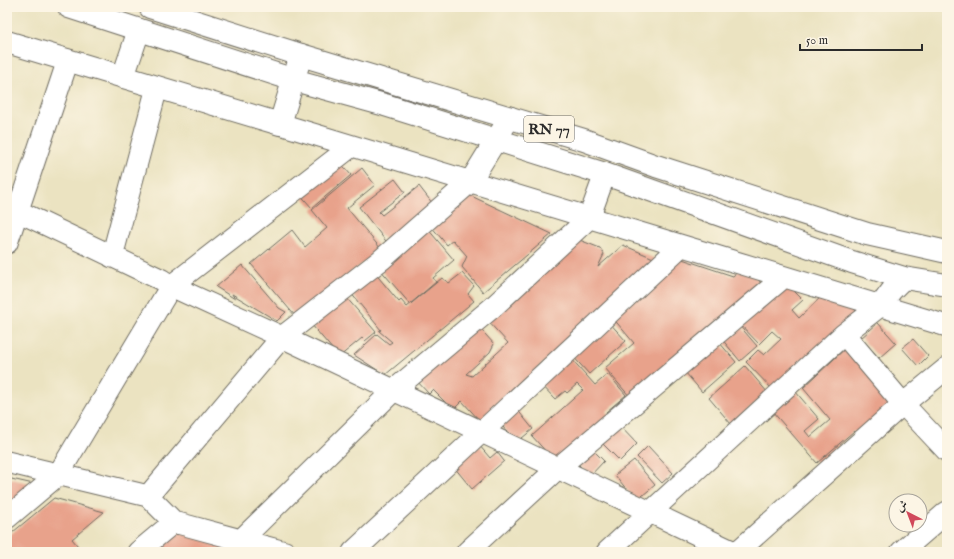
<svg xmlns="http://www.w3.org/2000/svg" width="954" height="559" viewBox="0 0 954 559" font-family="'IM FELL English',Amiri,serif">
<rect width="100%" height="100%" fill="#fcf5e5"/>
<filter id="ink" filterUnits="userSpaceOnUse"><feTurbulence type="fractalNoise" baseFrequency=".025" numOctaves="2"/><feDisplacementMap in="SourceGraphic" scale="8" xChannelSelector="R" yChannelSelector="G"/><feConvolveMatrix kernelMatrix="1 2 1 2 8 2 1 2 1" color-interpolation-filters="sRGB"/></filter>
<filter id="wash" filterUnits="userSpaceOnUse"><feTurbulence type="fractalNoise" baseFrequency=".012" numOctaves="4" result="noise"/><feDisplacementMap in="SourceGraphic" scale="16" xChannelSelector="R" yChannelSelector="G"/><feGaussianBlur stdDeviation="0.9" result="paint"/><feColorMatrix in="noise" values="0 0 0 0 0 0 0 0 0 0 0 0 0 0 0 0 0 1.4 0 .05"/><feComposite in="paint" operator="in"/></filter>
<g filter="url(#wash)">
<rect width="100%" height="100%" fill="#ebe3c1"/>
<g id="blocks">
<path fill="#e8a28b" d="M 337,159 L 351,175 L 312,208 L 298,192 Z
M 362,168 L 375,185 L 347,208 L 381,249 L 296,317 L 251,264 L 292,230 L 305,247 L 327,228 L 312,210 Z
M 395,179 L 405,192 L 379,212 L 382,215 L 419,186 L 436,208 L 389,245 L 359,207 Z
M 467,194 L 552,234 L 483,292 L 462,267 L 467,256 L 453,240 L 447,245 L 430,225 Z
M 427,228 L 454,260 L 433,278 L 436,282 L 410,304 L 379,268 Z
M 577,239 L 600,248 L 604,254 L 598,267 L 623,245 L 658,260 L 480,421 L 462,401 L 455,408 L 448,405 L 433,390 L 429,394 L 416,380 L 476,324 L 494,344 L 490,352 L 466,374 L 472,376 L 508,343 L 485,318 Z
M 679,258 L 733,276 L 741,269 L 752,273 L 763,285 L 631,398 L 605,368 L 634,343 L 612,317 Z
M 242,265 L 279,308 L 286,312 L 277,321 L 232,294 L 235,299 L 216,287 Z
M 374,272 L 399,302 L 401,300 L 407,307 L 442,278 L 449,283 L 462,273 L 474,286 L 468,294 L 474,301 L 385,375 L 354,355 L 377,334 L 389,344 L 392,342 L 379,331 L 381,330 L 350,292 Z
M 787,284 L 803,300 L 792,310 L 799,318 L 824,294 L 832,303 L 841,295 L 857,312 L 774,391 L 746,362 L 758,350 L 764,355 L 781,339 L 772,331 L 759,344 L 738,322 Z
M 345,296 L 376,332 L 365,341 L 362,338 L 339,357 L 311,324 Z
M 607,320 L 626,341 L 589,374 L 570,353 Z
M 878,323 L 896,343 L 879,358 L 861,338 Z
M 738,324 L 757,346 L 740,361 L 721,338 Z
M 913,339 L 928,356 L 918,366 L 902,348 Z
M 719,342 L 736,362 L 702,392 L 685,372 Z
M 849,345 L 898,402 L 859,436 L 854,431 L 817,463 L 772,411 L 795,391 L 819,419 L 805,431 L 810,437 L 830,420 L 803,388 Z
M 569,356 L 595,385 L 608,374 L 626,395 L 606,412 L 610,417 L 557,464 L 532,436 L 583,390 L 577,384 L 567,393 L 565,391 L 555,399 L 539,382 Z
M 745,366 L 768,393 L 731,424 L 709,398 Z
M 516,408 L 533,429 L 516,443 L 499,422 Z
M 618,424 L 637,444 L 620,461 L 600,441 Z
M 479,445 L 490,458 L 497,452 L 504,461 L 472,489 L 454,467 Z
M 648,446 L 673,473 L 662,483 L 637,457 Z
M 590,447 L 604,461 L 590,476 L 575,461 Z
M 634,460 L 655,485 L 636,501 L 615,475 Z
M 7,478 L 38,485 L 7,511 Z
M 54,498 L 104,512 L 72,539 L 83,552 L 7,552 L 7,537 Z
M 182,528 L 268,552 L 153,552 Z"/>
</g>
</g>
<g filter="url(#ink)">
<use href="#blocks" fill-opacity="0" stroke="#6e6b60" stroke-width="1"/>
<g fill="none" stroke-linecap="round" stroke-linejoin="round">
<defs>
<path id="minor" d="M 280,124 L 947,326
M 7,206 L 162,280 L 171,286 L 282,337 L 734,552
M 7,243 L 68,60
M 112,257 L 157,87
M 844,334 L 903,404 L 947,451
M 7,462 L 148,496 L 174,522 L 285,552
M 148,496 L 282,337 L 381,260 L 470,182 L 510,117
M 7,518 L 58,475 L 171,286 L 352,146
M 240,541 L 394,390 L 493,307 L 589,218 L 605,174
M 138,552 L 174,522
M 353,552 L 681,246
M 467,552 L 558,468 L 784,277
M 607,552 L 844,334 L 880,306 L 892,290 L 904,278
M 737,552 L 903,404 L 947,368
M 901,552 L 947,512"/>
<path id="major" d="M 69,7 L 294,80 L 385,105 L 605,174 L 852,262 L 904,278 L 947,285
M 150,7 L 301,55 L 584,140 L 656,166 L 867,234 L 947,252"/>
<path id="highway" d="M 7,42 L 280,124 L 301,55
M 123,77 L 139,30"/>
</defs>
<use href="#minor" stroke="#6e6b60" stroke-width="23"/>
<use href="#major" stroke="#6e6b60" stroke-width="24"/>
<use href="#highway" stroke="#6e6b60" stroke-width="24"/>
<use href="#minor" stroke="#fff" stroke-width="21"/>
<use href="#major" stroke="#fff" stroke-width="22"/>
<use href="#highway" stroke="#fff" stroke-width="22"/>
</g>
</g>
<g text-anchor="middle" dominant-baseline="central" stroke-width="3" stroke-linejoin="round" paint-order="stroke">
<rect fill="#fcf5e5" stroke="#6a6863" stroke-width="1" x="524" y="116" width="50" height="26" rx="3"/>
<g font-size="15" font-weight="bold" fill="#2b2b2b">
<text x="549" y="129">RN 77</text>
</g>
</g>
<rect width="954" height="559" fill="none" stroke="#fcf5e5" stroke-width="24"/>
<g transform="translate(908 513) rotate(318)"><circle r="19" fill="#fcf5e5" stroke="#a8a49b"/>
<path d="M0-3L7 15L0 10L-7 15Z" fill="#d1495b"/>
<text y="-6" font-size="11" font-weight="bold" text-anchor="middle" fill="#2b2b2b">ش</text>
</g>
<path d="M800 44v6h122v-6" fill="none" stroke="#2b2b2b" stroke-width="2"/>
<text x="806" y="44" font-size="12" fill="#2b2b2b" stroke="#fcf5e5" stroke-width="3" paint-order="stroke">50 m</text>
</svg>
